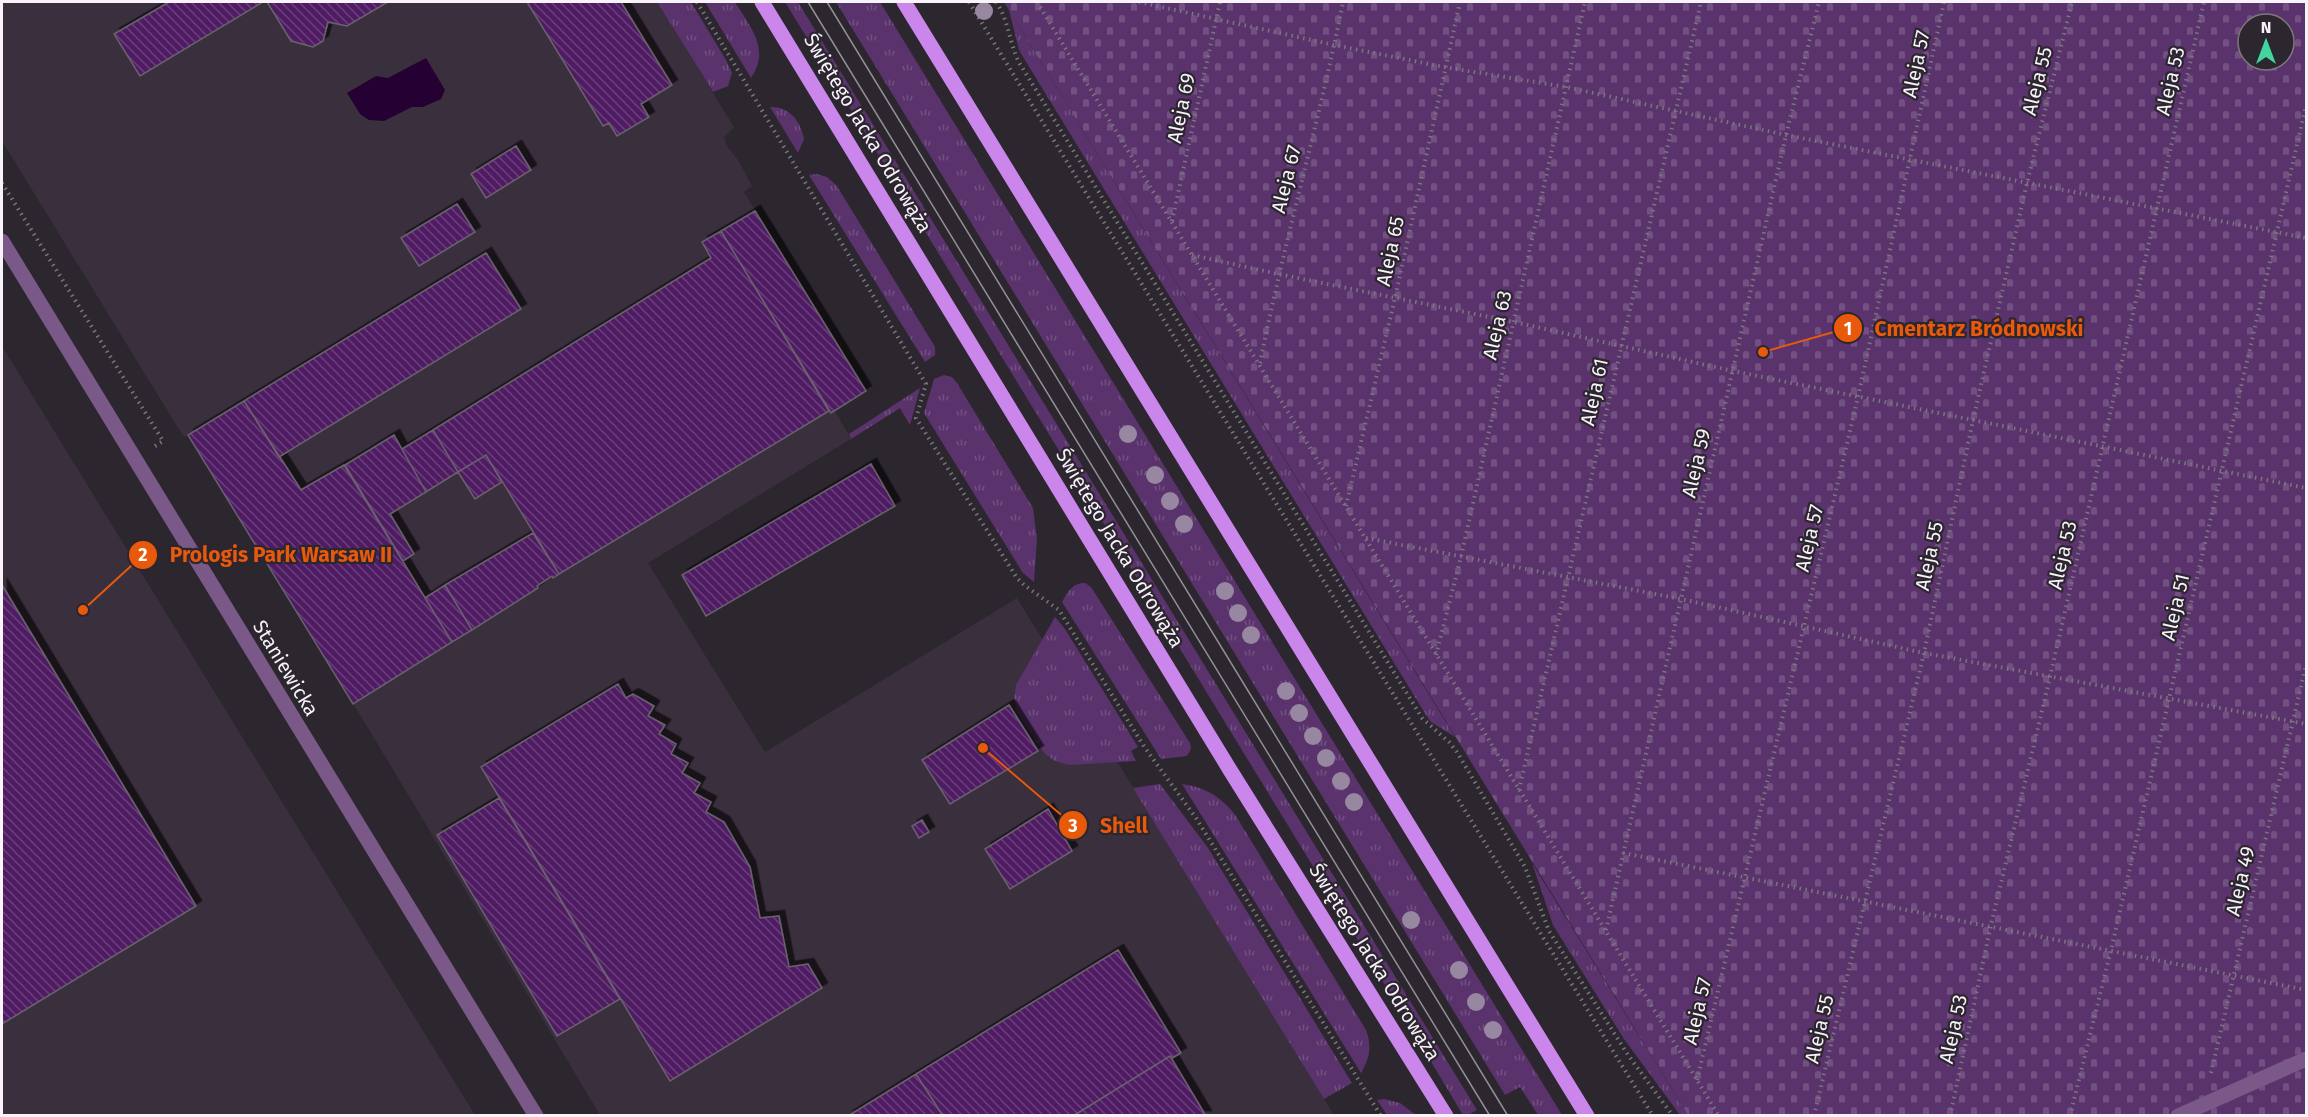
<svg xmlns="http://www.w3.org/2000/svg" width="2308" height="1117" viewBox="0 0 2308 1117" font-family="'Fira Sans',sans-serif">
<defs>
<pattern id="grass-tufts" width="24" height="20" patternUnits="userSpaceOnUse" patternTransform="scale(1.5)"><rect width="24" height="20" fill="#5a326c"/><path d="M3 7l-1-3M5 7V3M7 7l1-3M15 17l-1-3M17 17v-4M19 17l1-3" fill="none" stroke="#725082"/></pattern>
<pattern id="cemetery-stones" width="16" height="16" patternUnits="userSpaceOnUse" patternTransform="scale(1.5)"><rect width="16" height="16" fill="#5a326c"/><path d="M2 7V4a2 2 0 0 1 4 0v3zM10 15v-3a2 2 0 0 1 4 0v3z" fill="#725082"/></pattern>
<pattern id="building-back-hatch" width="6" height="6" patternUnits="userSpaceOnUse" patternTransform="scale(1.5)"><rect width="6" height="6" fill="#501d64"/><path d="M-1 5l2 2M0 0l6 6M5-1l2 2" fill="none" stroke="#6a3e7b"/></pattern>
<filter id="shadow"><feDropShadow dx="5.5" dy="-5.5" stdDeviation="0" flood-color="#0009"/></filter>
</defs>
<rect width="100%" height="100%" fill="#2c262f"/>
<path fill="#392f3d" d="M 2,2 L 657,2 L 734,127 L 724,138 L 727,146 L 738,160 L 752,186 L 744,192 L 866,391 L 835,411 L 851,439 L 648,563 L 765,752 L 1017,598 L 1334,1115 L 600,1115 L 371,733 L 189,435 L 184,437 L 175,423 L 2,141 Z
M 2,346 L 311,849 L 475,1115 L 2,1115 Z"/>
<path fill="url(#grass-tufts)" d="M 657,2 L 691,2 L 726,60 L 732,73 L 728,86 L 713,92 Z
M 705,2 L 735,2 C 750,27 771,49 751,78 Z
M 785,2 L 798,2 L 1477,1110 L 1468,1115 L 1463,1115 L 1350,927 Z
M 836,2 L 880,2 L 1562,1115 L 1538,1115 L 1520,1087 L 1505,1095 Z
M 1009,10 L 1455,737 L 1431,722 L 1426,715 L 1028,65 L 1019,50 Z
M 770,107 C 790,107 800,120 804,139 L 798,153 Z
M 817,174 L 827,177 L 837,186 L 935,347 L 935,355 L 925,362 L 809,175 Z
M 944,375 L 952,377 L 957,383 L 1033,508 L 1037,539 L 1034,582 L 1023,573 L 924,413 L 934,379 Z
M 920,388 L 910,425 L 900,408 L 851,439 L 849,434 Z
M 1085,583 L 1091,587 L 1190,743 L 1191,749 L 1187,756 L 1161,759 L 1062,602 C 1068,592 1072,583 1085,583 Z
M 1055,617 L 1065,629 L 1138,747 L 1131,751 L 1136,761 L 1069,765 L 1055,761 L 1045,754 L 1017,712 L 1014,699 L 1016,685 Z
M 1160,784 L 1208,848 L 1352,1083 L 1324,1099 L 1133,788 Z
M 1182,784 C 1205,787 1222,797 1236,816 L 1366,1030 C 1372,1046 1370,1058 1361,1073 Z
M 1532,863 L 1688,1115 L 1680,1115 L 1624,1039 L 1553,925 Z
M 1384,1099 L 1400,1103 L 1416,1115 L 1387,1115 L 1377,1100 Z"/>
<path fill="url(#cemetery-stones)" fill-rule="evenodd" d="M 1004,2 L 2306,2 L 2306,1115 L 1688,1115 ZM 2248,24 L 2284,24 L 2284,60 L 2248,60 Z"/>
<path fill="#250033" d="M 426,58 L 445,90 L 441,99 L 423,107 L 412,107 L 384,121 L 369,120 L 360,114 L 347,93 L 376,76 L 388,78 Z"/>
<path fill="url(#building-back-hatch)" stroke="#69626c" stroke-width="1.5" filter="url(#shadow)" d="M 169,2 L 260,2 L 261,3 L 140,76 L 114,34 Z
M 267,2 L 388,2 L 347,26 L 328,22 L 323,41 L 313,47 L 291,41 Z
M 527,2 L 621,2 L 672,85 L 641,104 L 649,117 L 617,136 L 609,123 L 603,126 Z
M 516,146 L 531,170 L 486,198 L 471,174 Z
M 457,204 L 475,232 L 419,266 L 401,238 Z
M 755,211 L 866,391 L 831,413 L 721,231 Z
M 721,231 L 829,411 L 559,574 L 486,455 L 458,472 L 433,430 L 711,258 L 702,242 Z
M 486,253 L 521,309 L 279,457 L 244,401 Z
M 244,401 L 301,490 L 344,465 L 452,642 L 353,704 L 188,435 Z
M 433,430 L 458,472 L 426,492 L 402,449 Z
M 394,435 L 426,492 L 390,514 L 414,554 L 403,561 L 345,465 Z
M 486,455 L 502,482 L 475,499 L 458,472 Z
M 871,464 L 895,506 L 706,616 L 682,575 Z
M 533,533 L 559,574 L 553,578 L 552,576 L 537,586 L 538,588 L 472,630 L 445,585 Z
M 2,585 L 196,906 L 2,1024 Z
M 445,585 L 472,630 L 452,642 L 425,598 Z
M 618,684 L 626,698 L 633,694 L 654,706 L 648,716 L 665,725 L 659,734 L 676,744 L 671,754 L 688,763 L 682,773 L 700,783 L 694,793 L 711,802 L 706,812 L 724,822 L 750,867 L 760,918 L 779,916 L 789,967 L 808,964 L 822,988 L 670,1081 L 481,767 Z
M 1009,705 L 1038,751 L 950,804 L 922,760 Z
M 499,798 L 620,999 L 557,1036 L 437,835 Z
M 1048,809 L 1072,851 L 1010,889 L 985,849 Z
M 922,820 L 929,832 L 919,838 L 912,826 Z
M 1118,950 L 1181,1053 L 1172,1058 L 1170,1056 L 1073,1116 L 943,1116 L 916,1074 Z
M 1170,1056 L 1206,1116 L 1073,1116 Z
M 916,1074 L 943,1116 L 848,1116 Z"/>
<g fill="none" stroke-linecap="round" stroke-linejoin="round">
<path stroke="#7b767e" stroke-width="4" stroke-dasharray="1.5 4.5" stroke-linecap="butt" d="M 697,2 L 926,384 L 916,418 L 1017,578 L 1024,585 L 1059,610 L 1145,748 L 1196,818 L 1381,1116
M 969,2 L 1320,575 L 1653,1116
M 996,2 C 1009,20 1009,44 1020,64 L 1422,718 L 1449,742 L 1457,752 L 1525,867 L 1549,931 L 1628,1055 L 1673,1116
M 1037,2 L 1719,1116
M 1139,2 L 1334,45 L 1444,67 L 1566,87 L 1786,135 L 2306,238
M 2,183 L 163,441 L 155,446
M 1172,221 L 1220,2
M 1192,255 L 1278,274 L 1514,322 L 1733,371 L 2306,488
M 1260,363 C 1284,242 1319,123 1343,2
M 1346,506 L 1395,298 L 1460,2
M 1366,538 L 1681,599 L 1924,653 L 2306,724
M 1436,655 L 1461,557 L 1585,2
M 1519,790 L 1701,2
M 1623,853 L 2306,990
M 1606,930 L 1786,135 L 1819,2
M 2211,1073 L 2306,665
M 1697,1080 L 1858,397 L 1944,2
M 1814,1116 L 1924,653 L 1973,420 L 2027,183 L 2072,2
M 1950,1116 L 1991,925 L 2050,677 L 2204,2
M 2070,1116 L 2111,950 L 2306,106"/>
<path stroke="#7a5989" stroke-width="15" d="M 2,241 L 536,1116
M 2178,1116 L 2306,1059"/>
<path stroke="#cb86eb" stroke-width="15" d="M 762,2 L 1230,770 L 1446,1116
M 904,2 L 1587,1116"/>
<path stroke="#948f96" stroke-width="1.5" d="M 808,2 L 1490,1116
M 827,2 L 1508,1116"/>
</g>
<g fill="#9887a1">
<circle cx="984" cy="11" r="9"/>
<circle cx="1128" cy="434" r="9"/>
<circle cx="1155" cy="475" r="9"/>
<circle cx="1170" cy="501" r="9"/>
<circle cx="1184" cy="524" r="9"/>
<circle cx="1225" cy="591" r="9"/>
<circle cx="1238" cy="613" r="9"/>
<circle cx="1251" cy="635" r="9"/>
<circle cx="1286" cy="691" r="9"/>
<circle cx="1299" cy="713" r="9"/>
<circle cx="1313" cy="736" r="9"/>
<circle cx="1326" cy="758" r="9"/>
<circle cx="1341" cy="781" r="9"/>
<circle cx="1354" cy="802" r="9"/>
<circle cx="1411" cy="920" r="9"/>
<circle cx="1459" cy="970" r="9"/>
<circle cx="1476" cy="1002" r="9"/>
<circle cx="1493" cy="1030" r="9"/>
</g>
<g text-anchor="middle" dominant-baseline="central" stroke-width="4.5" stroke-linejoin="round" paint-order="stroke">
<g font-size="20" fill="#f7f3f9" stroke="#2c262f">
<text transform="translate(1916 64) rotate(-78)">Aleja 57</text>
<text transform="translate(2037 81) rotate(-76)">Aleja 55</text>
<text transform="translate(2170 81) rotate(-77)">Aleja 53</text>
<text transform="translate(1181 108) rotate(-78)">Aleja 69</text>
<text transform="translate(868 133) rotate(59)">Świętego Jacka Odrowąża</text>
<text transform="translate(1286 179) rotate(-76)">Aleja 67</text>
<text transform="translate(1390 251) rotate(-78)">Aleja 65</text>
<text transform="translate(1497 325) rotate(-77)">Aleja 63</text>
<text transform="translate(1594 392) rotate(-78)">Aleja 61</text>
<text transform="translate(1696 463) rotate(-77)">Aleja 59</text>
<text transform="translate(1809 538) rotate(-77)">Aleja 57</text>
<text transform="translate(1120 548) rotate(59)">Świętego Jacka Odrowąża</text>
<text transform="translate(2062 555) rotate(-77)">Aleja 53</text>
<text transform="translate(1929 556) rotate(-78)">Aleja 55</text>
<text transform="translate(2175 607) rotate(-77)">Aleja 51</text>
<text transform="translate(286 668) rotate(59)">Staniewicka</text>
<text transform="translate(2240 881) rotate(-77)">Aleja 49</text>
<text transform="translate(1375 962) rotate(58)">Świętego Jacka Odrowąża</text>
<text transform="translate(1697 1011) rotate(-77)">Aleja 57</text>
<text transform="translate(1819 1029) rotate(-77)">Aleja 55</text>
<text transform="translate(1953 1029) rotate(-78)">Aleja 53</text>
</g>
</g>
<path fill="none" stroke="#e8590c" stroke-width="2" d="M1763 352L1848 328M83 610L143 555M983 748L1073 825"/>
<g fill="#e8590c" stroke="#2c262f" stroke-width="2">
<circle cx="1763" cy="352" r="6"/>
<circle cx="83" cy="610" r="6"/>
<circle cx="983" cy="748" r="6"/>
<circle cx="1848" cy="328" r="15"/>
<circle cx="143" cy="555" r="15"/>
<circle cx="1073" cy="825" r="15"/>
</g>
<g font-size="18" text-anchor="middle" font-weight="bold" fill="#fff">
<text x="1848" y="335">1</text>
<text x="143" y="561">2</text>
<text x="1073" y="832">3</text>
</g>
<g font-size="21" text-anchor="middle" font-weight="bold" fill="#e8590c" stroke="#2c262f" stroke-width="4.5" stroke-linejoin="round" paint-order="stroke">
<text x="1979" y="336">Cmentarz Bródnowski</text>
<text x="281" y="562">Prologis Park Warsaw II</text>
<text x="1124" y="833">Shell</text>
</g>
<rect width="2308" height="1117" fill="none" stroke="#f7f3f9" stroke-width="6"/>
<g transform="translate(2266 42)"><circle r="28" fill="#2c262f" stroke="#7d7880" stroke-width="1.5"/>
<path d="M0-4.5L10 22L0 15L-10 22Z" fill="#44d4a0"/>
<text y="-9" font-size="16" font-weight="bold" text-anchor="middle" fill="#f7f3f9">N</text>
</g>
</svg>
